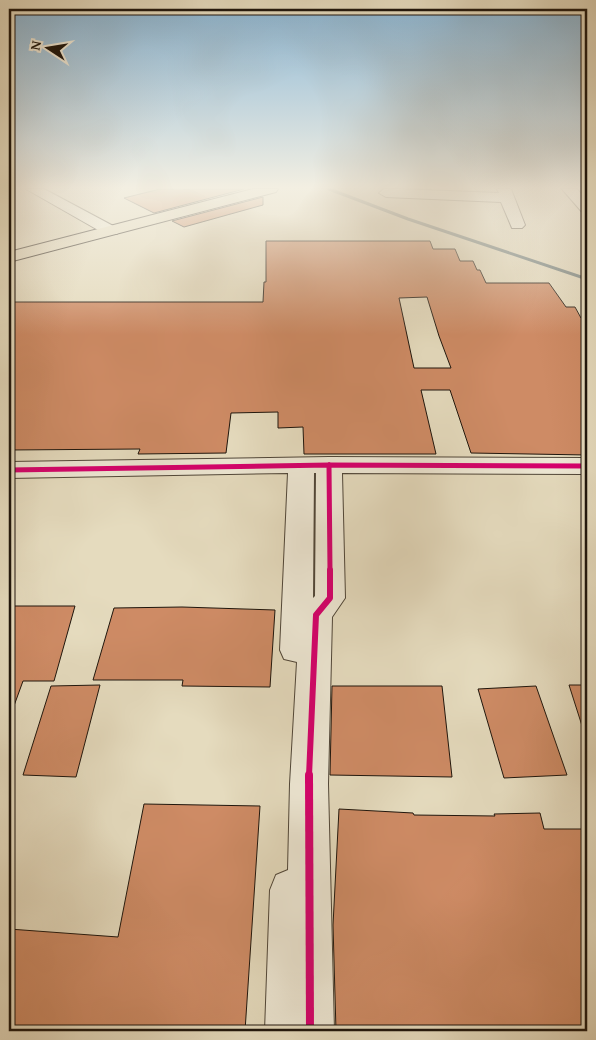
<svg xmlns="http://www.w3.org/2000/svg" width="596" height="1040" viewBox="0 0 596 1040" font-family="'Gentium Book Plus',serif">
<rect width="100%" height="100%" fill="#e5dbbe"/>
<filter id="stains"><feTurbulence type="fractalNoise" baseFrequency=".004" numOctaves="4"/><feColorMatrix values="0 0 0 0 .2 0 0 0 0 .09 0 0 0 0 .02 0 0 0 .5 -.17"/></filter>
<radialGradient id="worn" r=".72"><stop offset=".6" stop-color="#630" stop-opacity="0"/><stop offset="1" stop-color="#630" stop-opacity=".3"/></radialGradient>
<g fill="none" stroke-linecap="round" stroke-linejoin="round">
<path stroke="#697776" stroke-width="3" d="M 329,189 L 408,219 L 587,279"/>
</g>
<path fill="#ce8b65" stroke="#1e150c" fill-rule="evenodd" d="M 160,189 L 244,189 L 154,213 L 124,198 Z
M 263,197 L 263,205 L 184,227 L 172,221 Z
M 266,241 L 430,241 L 433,249 L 455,249 L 460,261 L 473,261 L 477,270 L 480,270 L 486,283 L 549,283 L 566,307 L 575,307 L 581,318 L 587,318 L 587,455 L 471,453 L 450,390 L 421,390 L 436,454 L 304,454 L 303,427 L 278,428 L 278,412 L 231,413 L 226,453 L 138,454 L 140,449 L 9,450 L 9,312 L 14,302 L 263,302 L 264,282 L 266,282 ZM 427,297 L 439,336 L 451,368 L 414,368 L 399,298 Z
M 9,606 L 75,606 L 54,681 L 23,681 L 11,714 L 9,714 Z
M 182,607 L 275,610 L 270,687 L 182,686 L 183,680 L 93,680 L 114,608 Z
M 100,685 L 76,777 L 23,775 L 51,686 Z
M 569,685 L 587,685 L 587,731 L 584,732 Z
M 332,686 L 442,686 L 452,777 L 330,775 Z
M 536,686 L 567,775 L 504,778 L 478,689 Z
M 144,804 L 260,806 L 245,1031 L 9,1031 L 9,929 L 118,937 Z
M 339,809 L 413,813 L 414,815 L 495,816 L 494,814 L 540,813 L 544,829 L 587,829 L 587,1031 L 336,1031 L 333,925 Z"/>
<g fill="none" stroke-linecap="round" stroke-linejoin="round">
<defs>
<path id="minor" d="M 26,189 L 44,189 L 117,228 L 119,231 L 117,234 L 105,234 Z
M 398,189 L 499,193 L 497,189 L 511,189 L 525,225 L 522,228 L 512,228 L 501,202 L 386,197 L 379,193 L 384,189 Z
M 562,189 L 577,189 L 587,201 L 587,213 L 582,212 Z
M 329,457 L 587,458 L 587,474 L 342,473 L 345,598 L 332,617 L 328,784 L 334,1031 L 265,1031 L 270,890 L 276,875 L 288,870 L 290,784 L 297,662 L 284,659 L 280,650 L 288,473 L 9,478 L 9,462 ZM 314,473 L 316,473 L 315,596 L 313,598 Z"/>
<path id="major" d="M 253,189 L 278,189 L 276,192 L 9,262 L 9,252 Z"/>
</defs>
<use href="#minor" stroke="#504638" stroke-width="2"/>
<use href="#major" stroke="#1e150c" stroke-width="2"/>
<use href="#minor" fill="#eee8d5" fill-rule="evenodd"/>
<use href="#major" fill="#e5dbbe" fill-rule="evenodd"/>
<defs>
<path id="cycleway-far2" d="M 329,465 L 330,571
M 9,470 L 329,465 L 587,466"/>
<path id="cycleway-far1" d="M 309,776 L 316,615 L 330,598 L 330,570"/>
<path id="cycleway" d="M 309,775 L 310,1031"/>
</defs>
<use href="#cycleway-far2" stroke="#eee8d5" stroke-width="8"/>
<use href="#cycleway-far1" stroke="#eee8d5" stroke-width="9"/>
<use href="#cycleway" stroke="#eee8d5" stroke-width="11"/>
<use href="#cycleway-far2" stroke="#d6006c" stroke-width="5"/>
<use href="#cycleway-far1" stroke="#d6006c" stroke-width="6"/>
<use href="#cycleway" stroke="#d6006c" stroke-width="8"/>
</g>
<linearGradient id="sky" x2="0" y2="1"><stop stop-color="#89b6d6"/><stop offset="0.56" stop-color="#f3efe2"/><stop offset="1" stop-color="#f3efe2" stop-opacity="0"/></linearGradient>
<rect width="596" height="335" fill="url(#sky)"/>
<rect width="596" height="1040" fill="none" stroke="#e5dbbe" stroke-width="30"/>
<rect x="10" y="10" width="576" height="1020" fill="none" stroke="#1e150c" stroke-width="2.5"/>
<rect x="15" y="15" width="566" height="1010" fill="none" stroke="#1e150c"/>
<g transform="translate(48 48) rotate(282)" stroke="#eee8d5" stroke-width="4" paint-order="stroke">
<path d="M0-4L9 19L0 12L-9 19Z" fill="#1e150c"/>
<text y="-8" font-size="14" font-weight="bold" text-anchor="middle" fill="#1e150c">N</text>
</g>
<rect width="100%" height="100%" filter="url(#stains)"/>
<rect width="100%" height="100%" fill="url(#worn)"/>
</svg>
